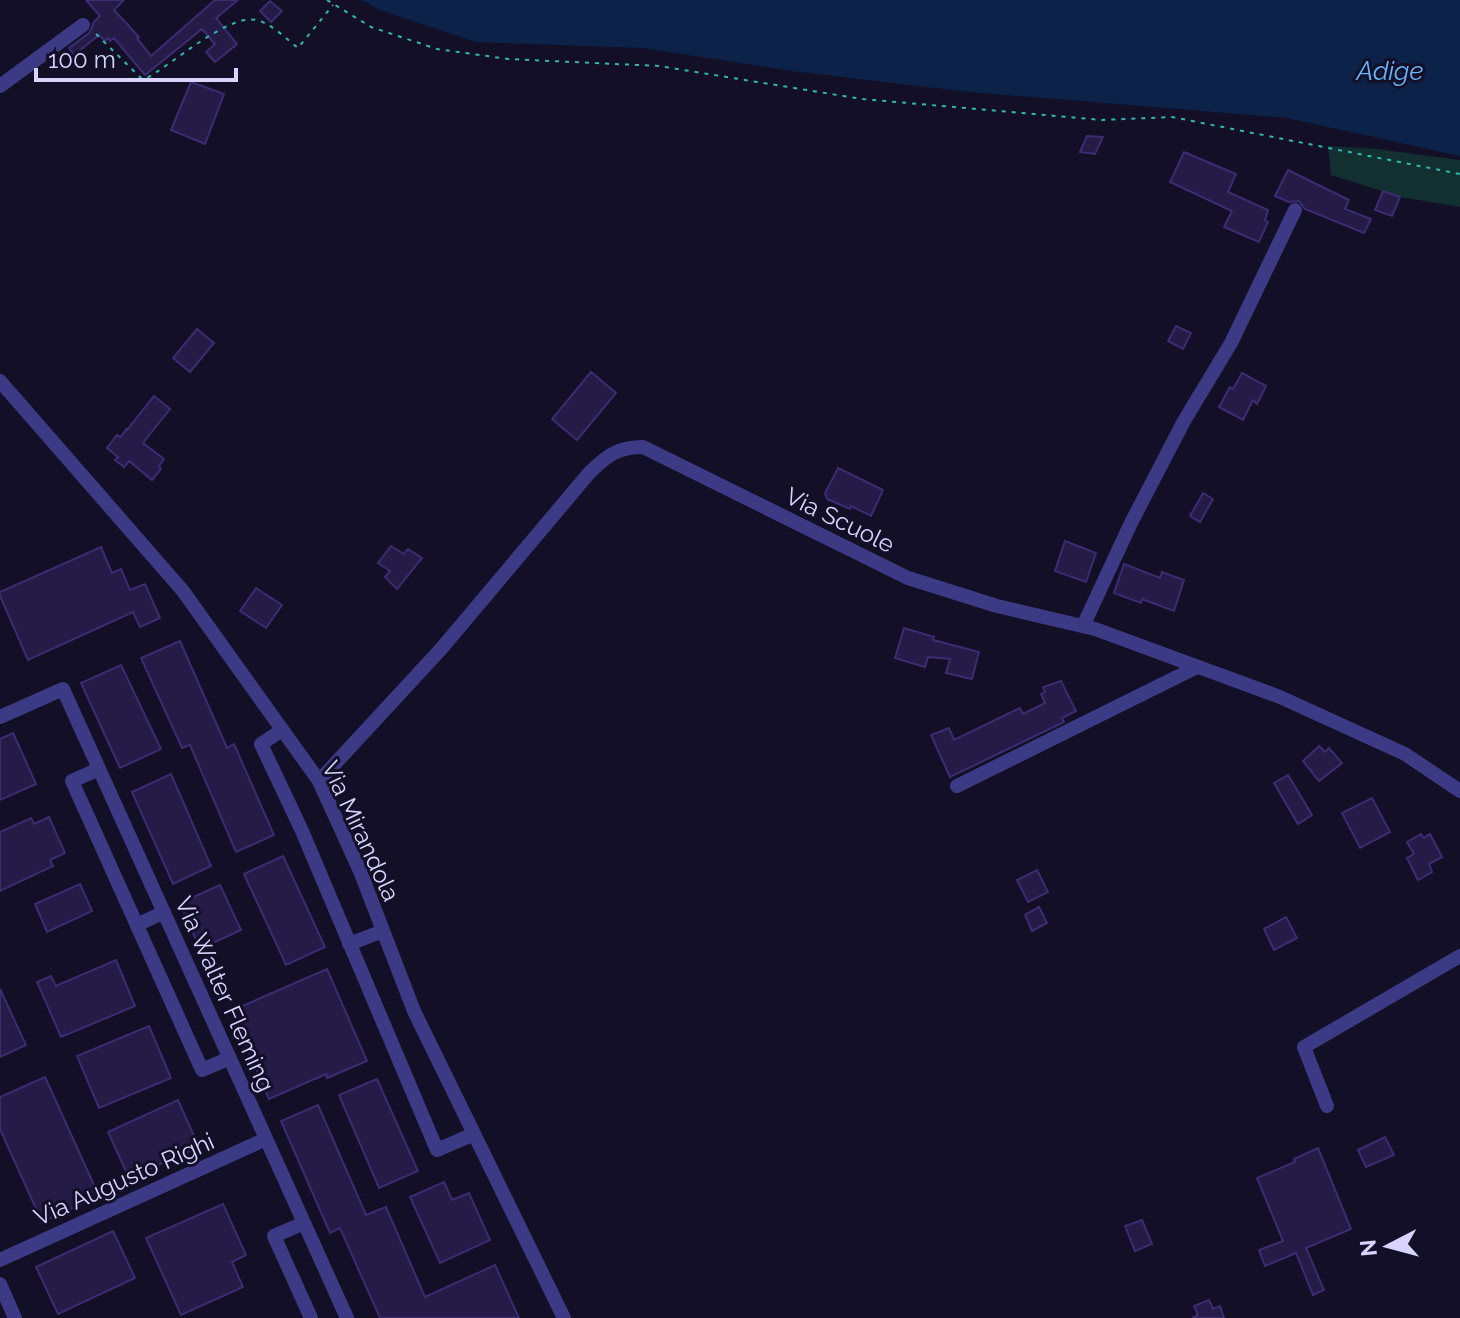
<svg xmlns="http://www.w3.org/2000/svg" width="1460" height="1318" viewBox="0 0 1460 1318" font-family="Raleway,sans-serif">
<rect width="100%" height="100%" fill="#130f26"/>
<path fill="#12302f" d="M 1328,146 L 1377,149 L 1460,160 L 1460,207 L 1400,197 L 1331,175 Z"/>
<path fill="#0c2248" d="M 362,0 L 1460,0 L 1460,156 L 1287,118 L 969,92 L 791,71 L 643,48 L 476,42 L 380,10 Z"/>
<path fill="#241b47" stroke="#3b2d73" stroke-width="2" d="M 86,0 L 124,0 L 114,10 L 139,37 L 137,38 L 151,56 L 215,0 L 238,0 L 216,18 L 237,44 L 215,62 L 206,52 L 215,44 L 202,29 L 145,75 L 114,38 L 110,41 L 108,38 L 105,41 L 99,35 L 74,55 L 69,48 L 89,33 L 92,28 L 93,23 L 100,16 Z
M 270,1 L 282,11 L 271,22 L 260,11 Z
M 191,82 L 224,94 L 205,144 L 171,130 Z
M 1087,136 L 1103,137 L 1095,154 L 1080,152 Z
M 1184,152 L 1236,174 L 1228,192 L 1268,210 L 1265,220 L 1268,222 L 1259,242 L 1224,227 L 1232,211 L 1170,182 Z
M 1288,170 L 1349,200 L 1345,209 L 1371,219 L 1364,233 L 1305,209 L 1299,201 L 1289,202 L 1275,196 Z
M 1383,191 L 1400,197 L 1392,216 L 1375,210 Z
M 1176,326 L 1191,333 L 1183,349 L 1168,341 Z
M 197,329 L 214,343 L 190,372 L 173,358 Z
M 591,372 L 616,393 L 577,440 L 552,419 Z
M 1242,373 L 1266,386 L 1257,404 L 1253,400 L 1243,420 L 1219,407 L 1230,387 L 1233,389 Z
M 154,396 L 170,409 L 143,443 L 164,459 L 159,466 L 161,469 L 152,480 L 129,461 L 124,467 L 115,460 L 118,457 L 107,448 L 117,435 L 121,437 L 126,429 L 127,430 Z
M 838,468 L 883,490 L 871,516 L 851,506 L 850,509 L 827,499 L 825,493 Z
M 1203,493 L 1213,499 L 1200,522 L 1190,516 Z
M 1065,541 L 1096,553 L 1086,582 L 1055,571 Z
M 391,546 L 404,554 L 408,549 L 422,558 L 397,589 L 385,577 L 390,571 L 378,563 Z
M 101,547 L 112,573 L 121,569 L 130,590 L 145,584 L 160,618 L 140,627 L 133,612 L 28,660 L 0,596 L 0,592 Z
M 1124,564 L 1160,578 L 1162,572 L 1184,580 L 1174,611 L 1142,599 L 1141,603 L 1114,593 Z
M 256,588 L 282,605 L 266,628 L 240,611 Z
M 904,628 L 934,637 L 933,640 L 979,652 L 972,679 L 946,673 L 950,659 L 928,657 L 925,667 L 895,658 Z
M 180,641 L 227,748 L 234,744 L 274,835 L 236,852 L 190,745 L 182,748 L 141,658 Z
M 121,665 L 161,749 L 120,768 L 81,683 Z
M 1061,681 L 1076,711 L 1062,718 L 1064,722 L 950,777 L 931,735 L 949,728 L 954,740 L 1020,708 L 1023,714 L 1045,703 L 1041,694 L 1045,692 L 1043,687 Z
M 13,733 L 36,784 L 0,800 L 0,739 Z
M 1319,746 L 1325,752 L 1329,748 L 1342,763 L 1319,781 L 1303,761 Z
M 171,774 L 211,866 L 173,884 L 132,792 Z
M 1288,775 L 1312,815 L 1298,824 L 1274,783 Z
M 1372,798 L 1390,832 L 1360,848 L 1342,813 Z
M 49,817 L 65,853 L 50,860 L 53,866 L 0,891 L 0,832 L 31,818 L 34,824 Z
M 1421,834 L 1424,838 L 1430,834 L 1442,857 L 1429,864 L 1432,872 L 1418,880 L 1407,858 L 1414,854 L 1407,842 Z
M 283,856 L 325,947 L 286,965 L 244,874 Z
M 1037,870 L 1048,892 L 1028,902 L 1017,880 Z
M 80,884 L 92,911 L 47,932 L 35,904 Z
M 220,885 L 241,930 L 200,949 L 180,903 Z
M 1039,907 L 1047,923 L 1032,931 L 1025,915 Z
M 1286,917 L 1297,938 L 1274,950 L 1264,929 Z
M 116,960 L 135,1006 L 61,1037 L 37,982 L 51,976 L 56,986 Z
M 327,969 L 367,1061 L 327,1078 L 326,1074 L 269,1099 L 231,1011 Z
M 0,989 L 26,1045 L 0,1057 Z
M 149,1026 L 171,1078 L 99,1108 L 77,1056 Z
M 45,1077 L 99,1196 L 42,1222 L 0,1129 L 0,1097 Z
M 377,1079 L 418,1171 L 379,1188 L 339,1095 Z
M 178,1100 L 199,1147 L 129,1178 L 108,1132 Z
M 318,1105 L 366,1215 L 386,1207 L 425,1297 L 495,1265 L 519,1318 L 380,1318 L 340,1228 L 330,1233 L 281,1121 Z
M 1385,1137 L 1394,1155 L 1366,1167 L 1358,1150 Z
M 1318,1148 L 1351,1229 L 1306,1248 L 1324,1290 L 1313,1295 L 1296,1253 L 1265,1266 L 1259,1250 L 1283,1241 L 1257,1178 L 1295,1162 L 1294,1159 Z
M 444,1182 L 452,1200 L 469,1193 L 490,1240 L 440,1263 L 410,1197 Z
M 223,1204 L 246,1255 L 232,1262 L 243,1287 L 181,1315 L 146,1238 Z
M 1142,1220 L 1152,1244 L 1135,1251 L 1125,1226 Z
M 113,1231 L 135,1278 L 58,1314 L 36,1267 Z
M 1209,1300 L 1213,1309 L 1220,1306 L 1224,1318 L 1192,1318 L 1198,1315 L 1194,1306 Z"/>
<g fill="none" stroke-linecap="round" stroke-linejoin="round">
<path stroke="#2fb8b0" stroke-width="2" stroke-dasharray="4 6" stroke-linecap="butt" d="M 327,0 L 371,27 L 437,49 L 508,59 L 659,66 L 862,99 L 1102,120 L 1172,117 L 1460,174
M 96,34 L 141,78 L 145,79 C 172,65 227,14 256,20 C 271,23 285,38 298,48 L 333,5"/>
<path stroke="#3d3a85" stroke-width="14" d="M 0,86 L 83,25
M 0,381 L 183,591 L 319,781 L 360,871 L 414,1011 L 564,1318
M 1083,626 L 1131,523 L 1184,421 L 1231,343 L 1295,210
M 0,717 L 63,689 L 347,1318
M 282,730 L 261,744 L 302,831 L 437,1150 L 474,1134
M 99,769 L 72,781 L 202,1070 L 230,1058
M 319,781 L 441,649 L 590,472 C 608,455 618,447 643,447 L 908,578 L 997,606 L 1095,629 L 1280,697 L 1405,754 L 1460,791
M 957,786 L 1197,667
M 137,925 L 164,912
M 349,944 L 383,931
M 1327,1106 L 1304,1047 L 1460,956
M 304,1223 L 274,1236 L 311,1318
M 0,1260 L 266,1139
M 0,1284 L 15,1318"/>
</g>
<g text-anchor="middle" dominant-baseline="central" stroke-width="6" stroke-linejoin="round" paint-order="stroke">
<g font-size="24" fill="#d9d4ff" stroke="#130f26">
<text transform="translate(840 520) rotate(26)">Via Scuole</text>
<text transform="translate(361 831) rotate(65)">Via Mirandola</text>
<text transform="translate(225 994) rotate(66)">Via Walter Fleming</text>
<text transform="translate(124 1179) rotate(-24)">Via Augusto Righi</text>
</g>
<g font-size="26" font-style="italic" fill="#62b6ff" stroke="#130f26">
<text x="1390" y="71">Adige</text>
</g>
</g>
<g transform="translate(1388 1246) rotate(264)" stroke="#130f26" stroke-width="6" paint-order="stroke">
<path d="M0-6L14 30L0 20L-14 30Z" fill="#d9d4ff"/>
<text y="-12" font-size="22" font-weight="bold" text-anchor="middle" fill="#d9d4ff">N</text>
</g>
<path d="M36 68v12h200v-12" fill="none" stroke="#d9d4ff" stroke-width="4"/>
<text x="48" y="68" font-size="24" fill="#d9d4ff" stroke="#130f26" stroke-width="6" paint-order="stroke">100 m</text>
</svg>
